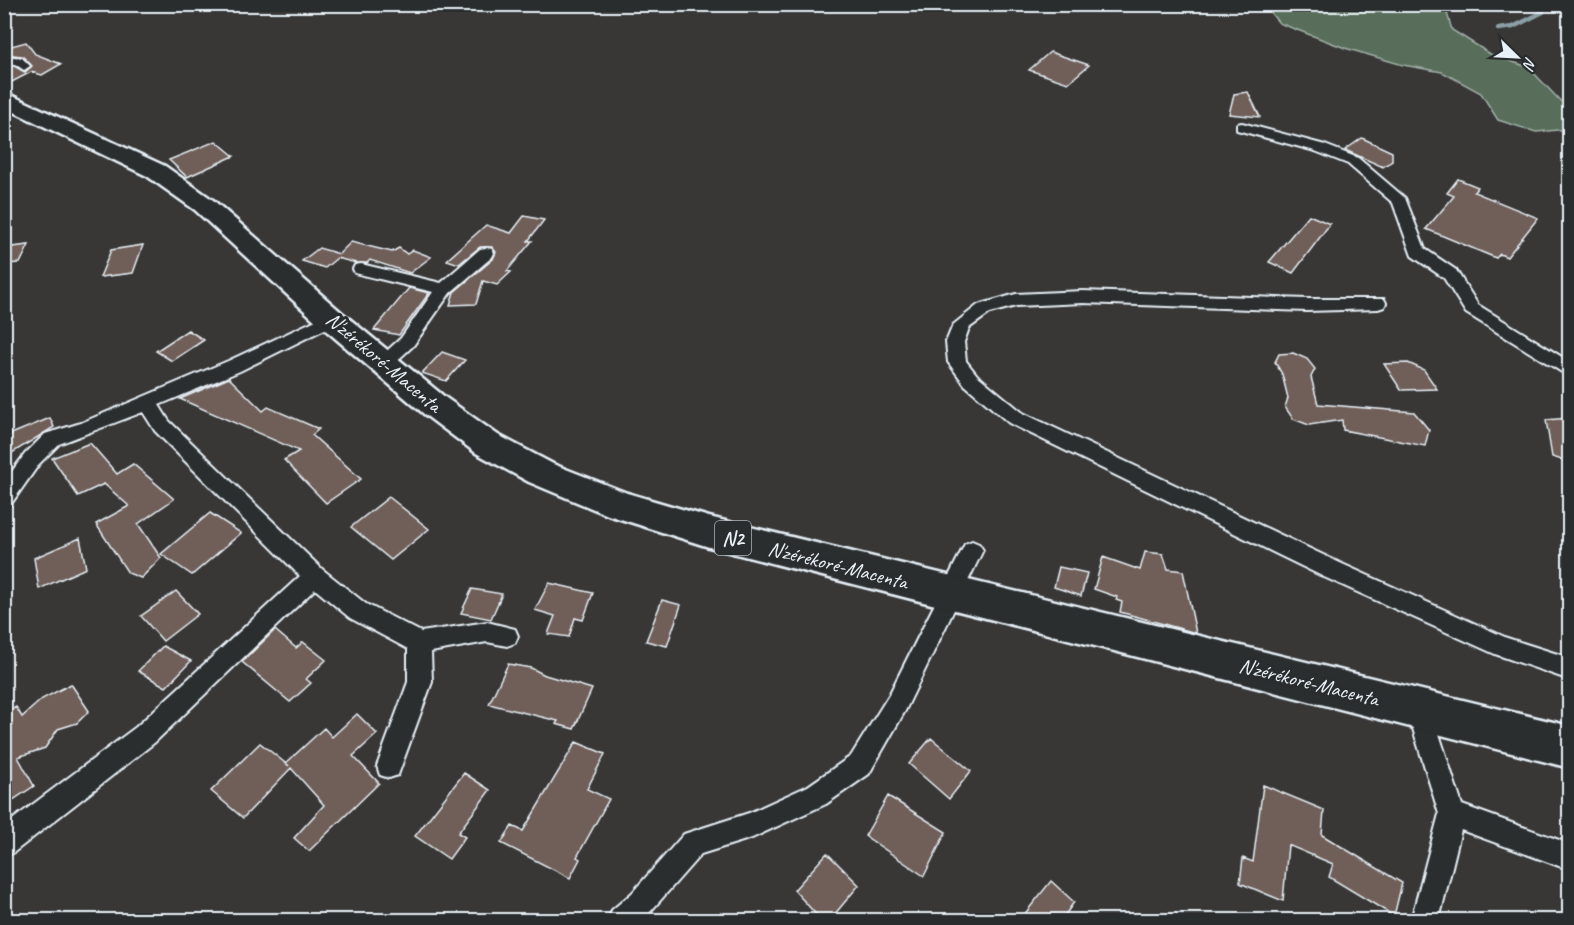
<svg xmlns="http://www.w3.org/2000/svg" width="1574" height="925" viewBox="0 0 1574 925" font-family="Caveat,sans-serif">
<rect width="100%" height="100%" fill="#383736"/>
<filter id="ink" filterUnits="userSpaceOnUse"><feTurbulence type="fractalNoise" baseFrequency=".0167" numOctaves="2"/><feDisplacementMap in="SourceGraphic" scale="12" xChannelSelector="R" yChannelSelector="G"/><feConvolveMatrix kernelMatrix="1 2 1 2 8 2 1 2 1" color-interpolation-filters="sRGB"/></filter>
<g filter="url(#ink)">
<path fill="#596e5a" stroke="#a0b0a9" stroke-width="1.5" d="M 1264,5 L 1423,5 L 1447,13 L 1452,30 L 1492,55 L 1528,67 L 1569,110 L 1569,129 L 1536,132 L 1498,120 L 1481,93 L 1442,72 L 1403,65 L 1345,48 L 1279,23 Z"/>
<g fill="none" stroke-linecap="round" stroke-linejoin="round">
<path stroke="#8aa0a5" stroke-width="4.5" d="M 1498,29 L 1513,27 L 1543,12 L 1544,4"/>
</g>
<path fill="#6f5e58" stroke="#e8f1f8" stroke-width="1.5" d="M 26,42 L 35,54 L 61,64 L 42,75 L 31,72 L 4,86 L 4,66 L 14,66 L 25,72 L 32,66 L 22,56 L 4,54 L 4,48 Z
M 1050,52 L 1089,65 L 1068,83 L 1029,70 Z
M 1248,92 L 1260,117 L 1229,114 L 1234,94 Z
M 1362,138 L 1392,152 L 1392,161 L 1383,167 L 1345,150 Z
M 216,141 L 234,156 L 187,177 L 169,160 Z
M 1458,179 L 1478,187 L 1474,192 L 1538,218 L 1507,257 L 1500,254 L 1496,258 L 1426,229 L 1454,196 L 1447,193 Z
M 1309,215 L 1330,224 L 1293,273 L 1269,262 Z
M 524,216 L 544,220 L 528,241 L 532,241 L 507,271 L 511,272 L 497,285 L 483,281 L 476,304 L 450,305 L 454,292 L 493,259 L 496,252 L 492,247 L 480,247 L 459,264 L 447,260 L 486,225 L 511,233 Z
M 351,242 L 392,252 L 399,248 L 407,254 L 413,250 L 431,257 L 410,273 L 370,260 L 367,263 L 356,263 L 337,258 L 325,268 L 302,261 L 319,248 L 339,254 Z
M 29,245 L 20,263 L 4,264 L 4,248 Z
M 143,245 L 133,273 L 100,277 L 111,250 Z
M 409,288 L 429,293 L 399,335 L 374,330 Z
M 188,330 L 204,340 L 172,361 L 156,351 Z
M 442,352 L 465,360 L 446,381 L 422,373 Z
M 1293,353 L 1307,359 L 1315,369 L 1311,377 L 1318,404 L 1414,412 L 1429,430 L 1425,446 L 1343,430 L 1342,420 L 1309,425 L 1293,419 L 1285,407 L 1288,398 L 1282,374 L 1275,362 L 1279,354 Z
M 1408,363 L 1424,370 L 1437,389 L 1401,390 L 1384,364 Z
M 229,378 L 263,411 L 268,407 L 319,429 L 312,435 L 361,479 L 326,503 L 284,460 L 299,451 L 180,399 Z
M 50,418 L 54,427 L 4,458 L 4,437 Z
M 1569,418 L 1569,462 L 1552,457 L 1546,420 Z
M 90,443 L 117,474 L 133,464 L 174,499 L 138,524 L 161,558 L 141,578 L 128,573 L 96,524 L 129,506 L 104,484 L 78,496 L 52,458 Z
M 389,497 L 429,529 L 391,560 L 351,527 Z
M 210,513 L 241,533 L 192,575 L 161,554 Z
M 80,538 L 86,568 L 39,589 L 34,558 Z
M 1145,552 L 1163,554 L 1168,569 L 1183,571 L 1196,633 L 1120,612 L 1122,602 L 1116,600 L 1117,597 L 1094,589 L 1103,557 L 1140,570 Z
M 1059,567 L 1087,573 L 1081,596 L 1054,587 Z
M 549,583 L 593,593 L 583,620 L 575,618 L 569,637 L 548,634 L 555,616 L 535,610 Z
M 472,589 L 502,594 L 491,619 L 461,613 Z
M 176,591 L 198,614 L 163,641 L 141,616 Z
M 662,600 L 681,605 L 667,646 L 646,641 Z
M 275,630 L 296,648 L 303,642 L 326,660 L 306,679 L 311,683 L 290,702 L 242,662 Z
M 163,646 L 191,661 L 166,687 L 138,671 Z
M 508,664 L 531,668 L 545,675 L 592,689 L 574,729 L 556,724 L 558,721 L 489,704 Z
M 71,684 L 89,711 L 77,723 L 58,729 L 45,748 L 18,757 L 34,786 L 4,806 L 4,714 L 16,707 L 22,717 L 42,699 Z
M 357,714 L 377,734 L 353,756 L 379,783 L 309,851 L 294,838 L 324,805 L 291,768 L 243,818 L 211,791 L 260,743 L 289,766 L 286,763 L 324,728 L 332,737 Z
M 931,738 L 971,771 L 949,799 L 909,764 Z
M 576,742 L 605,754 L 587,789 L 609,799 L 577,857 L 580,859 L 570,878 L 501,843 L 512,826 L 523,831 Z
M 464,773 L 490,790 L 458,833 L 465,837 L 449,859 L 415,836 Z
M 1263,785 L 1324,810 L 1322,835 L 1402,883 L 1394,916 L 1329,877 L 1333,864 L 1288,845 L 1283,901 L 1240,883 L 1243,858 L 1253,862 Z
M 888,796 L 946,832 L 924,876 L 865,836 Z
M 827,853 L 859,885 L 829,921 L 822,921 L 794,890 Z
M 1051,881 L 1074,902 L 1061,921 L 1019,921 Z"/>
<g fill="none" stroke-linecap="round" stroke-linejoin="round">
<defs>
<path id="minor" d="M 4,56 L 22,58 L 30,66 L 24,70 L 15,64 L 4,64 Z
M 1242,123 L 1325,145 L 1358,158 L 1405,198 L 1425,249 L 1456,270 L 1478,305 L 1570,362 L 1570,377 L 1466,313 L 1444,278 L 1412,256 L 1393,203 L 1348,164 L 1315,151 L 1237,130 L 1237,124 Z
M 486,248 L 492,249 L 494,253 L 492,257 L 450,293 L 413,346 L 390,367 L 378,367 L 375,363 L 378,359 L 401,338 L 433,292 L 355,273 L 353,269 L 355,265 L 361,264 L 441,283 L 480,249 Z
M 1083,291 L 1307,299 L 1384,299 L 1386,303 L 1384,307 L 1378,309 L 1307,311 L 1083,303 L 1016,306 L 990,313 L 969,328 L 964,342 L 966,361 L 977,375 L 1023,413 L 1340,563 L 1507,638 L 1570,658 L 1570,680 L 1495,654 L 1324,577 L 1009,423 L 965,385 L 948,362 L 946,342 L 953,325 L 978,305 L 1016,294 Z
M 331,313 L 339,319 L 337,323 L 240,371 L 159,405 L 169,421 L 322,569 L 366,604 L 421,632 L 487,622 L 515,629 L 518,636 L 515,643 L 507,646 L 487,642 L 431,652 L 432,682 L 398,775 L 389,778 L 380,775 L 377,766 L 408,682 L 408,649 L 350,618 L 315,589 L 154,743 L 13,853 L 4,857 L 4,826 L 136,727 L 300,576 L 155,431 L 143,412 L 59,444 L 39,464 L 11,504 L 4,506 L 4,482 L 25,454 L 45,434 L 81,423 L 228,361 Z
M 972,541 L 979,544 L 983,550 L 905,711 L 869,774 L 826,804 L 752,838 L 701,854 L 643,920 L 608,920 L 612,910 L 632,893 L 684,834 L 749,813 L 808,786 L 851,756 L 889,695 L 965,544 Z
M 1419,697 L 1427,701 L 1431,709 L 1462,805 L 1570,844 L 1570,870 L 1461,830 L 1439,920 L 1411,920 L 1439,814 L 1407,709 L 1411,701 Z"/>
<path id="trunk" d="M 4,92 L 165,166 L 213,200 L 341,312 L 446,398 L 498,435 L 553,464 L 627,493 L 709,517 L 1570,726 L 1570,768 L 709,547 L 608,515 L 529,482 L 476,453 L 424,414 L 321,326 L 195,210 L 147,176 L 4,107 Z"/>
</defs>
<use href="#minor" stroke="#e8f1f8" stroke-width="4"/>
<use href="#trunk" stroke="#e8f1f8" stroke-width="5"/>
<use href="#minor" fill="#2a2d2e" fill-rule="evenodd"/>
<use href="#trunk" fill="#2a2d2e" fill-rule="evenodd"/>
</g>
</g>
<g text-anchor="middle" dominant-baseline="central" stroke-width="6" stroke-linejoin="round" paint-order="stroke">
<rect fill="#2a2d2e" stroke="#afb6bb" stroke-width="1.5" x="715" y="521" width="36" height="34" rx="4.5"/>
<g font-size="20" font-weight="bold" fill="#e8f1f8">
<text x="733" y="538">N2</text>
</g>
<g font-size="21" fill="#e8f1f8" stroke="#2a2d2e">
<text transform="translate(384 362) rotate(40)">N'zérékoré-Macenta</text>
<text transform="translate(838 565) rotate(14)">N'zérékoré-Macenta</text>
<text transform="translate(1309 682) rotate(14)">N'zérékoré-Macenta</text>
</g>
</g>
<rect width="1574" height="925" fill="none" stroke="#2a2d2e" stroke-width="24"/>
<rect x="12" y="12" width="1550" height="901" fill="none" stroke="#e8f1f8" stroke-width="2" filter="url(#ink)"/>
<g transform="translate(1517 57) rotate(114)" stroke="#2a2d2e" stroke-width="4.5" paint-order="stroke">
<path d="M0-4.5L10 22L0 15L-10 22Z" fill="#e8f1f8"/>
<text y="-9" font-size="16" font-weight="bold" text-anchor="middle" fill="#e8f1f8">N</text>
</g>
</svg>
